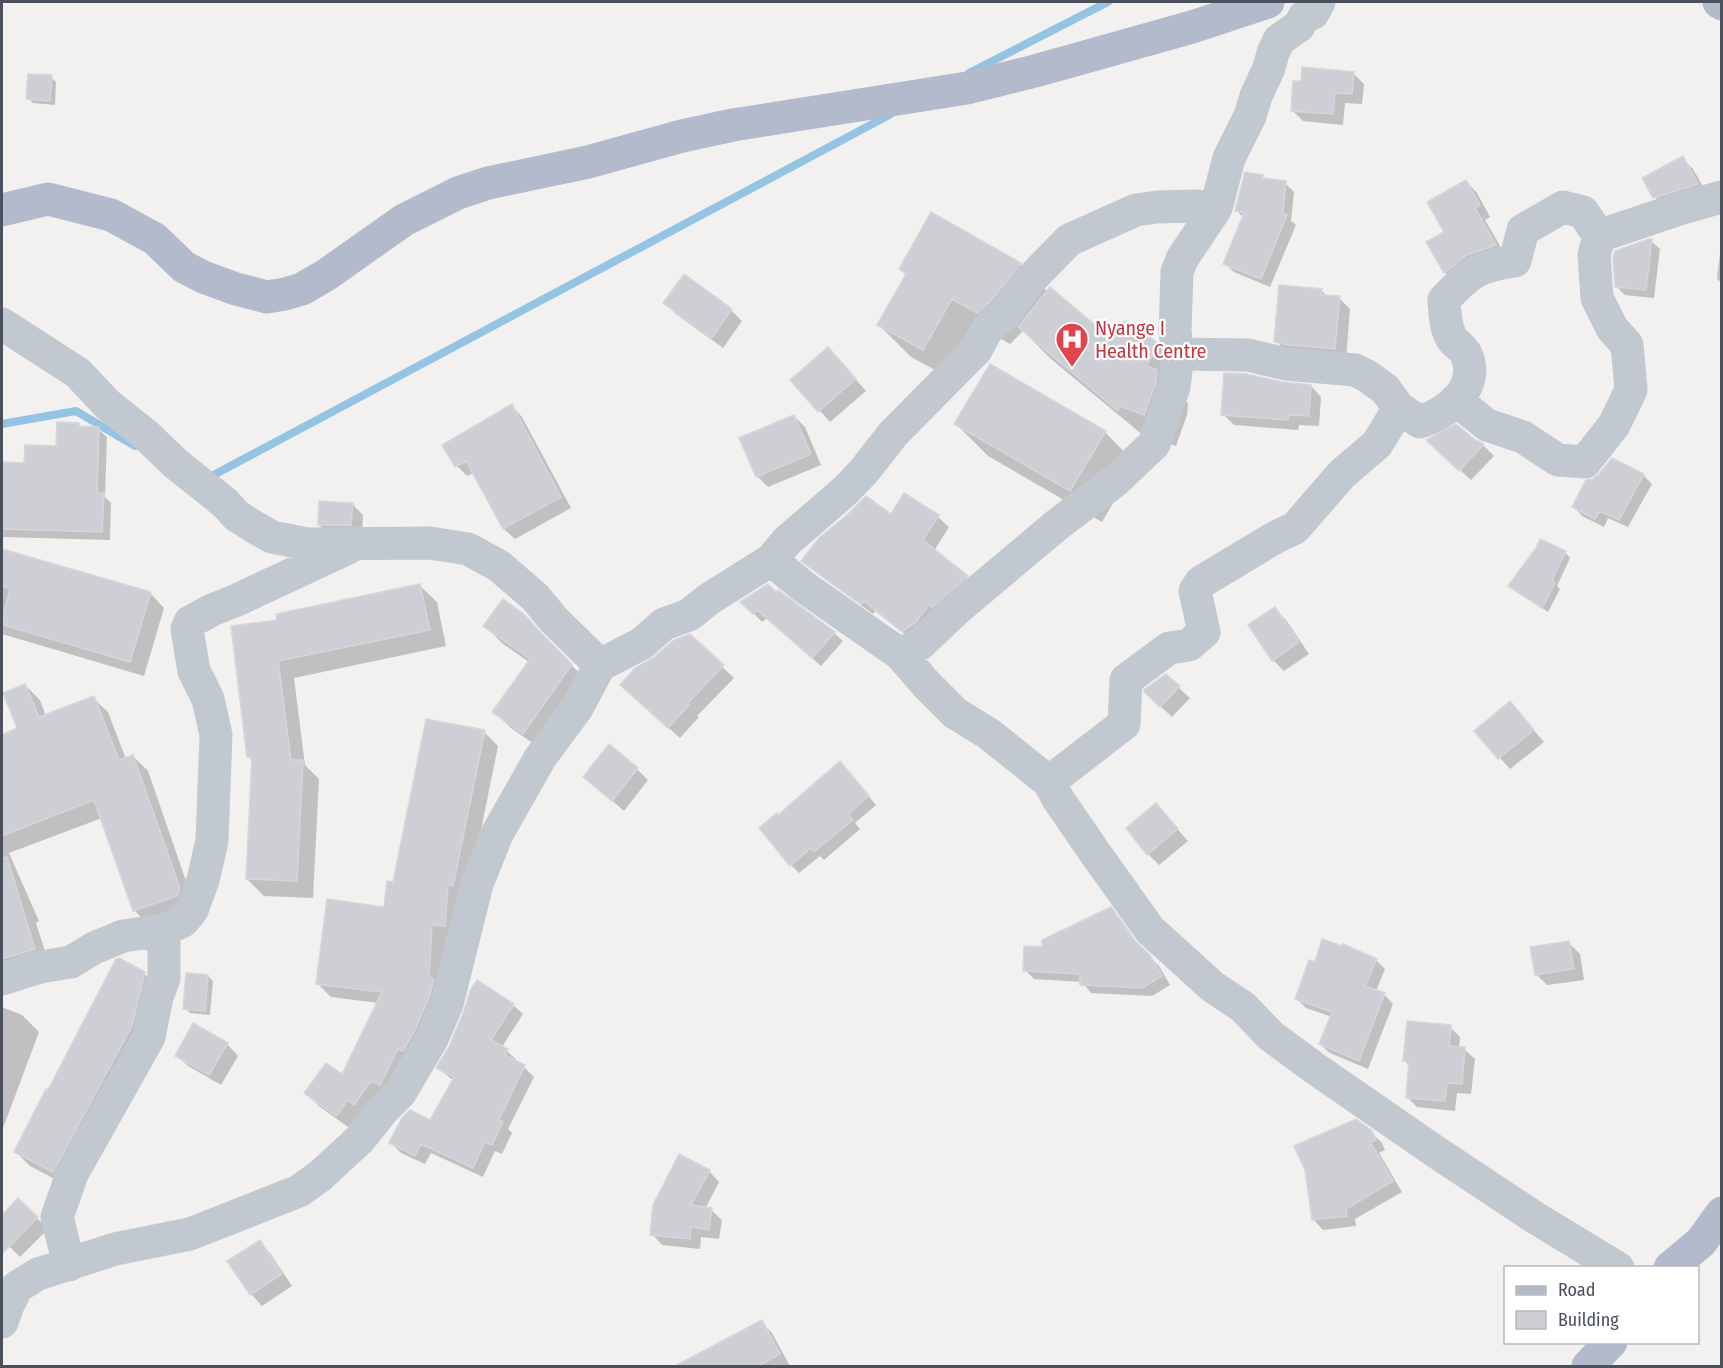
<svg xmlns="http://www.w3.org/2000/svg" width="1723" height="1368" viewBox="0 0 1723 1368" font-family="'Fira Sans Condensed',sans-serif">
<rect width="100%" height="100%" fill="#f2f1f0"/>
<path fill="#0003" d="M 1353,73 L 1364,84 L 1362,104 L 1345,103 L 1343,125 L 1303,121 L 1292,110 Z
M 51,77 L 56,82 L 55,105 L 33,103 L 28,98 Z
M 1682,158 L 1693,169 L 1708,195 L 1666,208 L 1655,197 Z
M 1262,176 L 1266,180 L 1285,183 L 1294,192 L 1291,221 L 1296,225 L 1270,287 L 1234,272 L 1225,263 L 1244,218 L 1237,211 Z
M 1466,181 L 1477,193 L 1490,217 L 1485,220 L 1506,256 L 1456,283 L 1445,272 L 1428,242 L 1446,233 Z
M 1722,235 L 1722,283 L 1717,279 Z
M 1651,241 L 1660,249 L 1654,298 L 1625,295 L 1616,286 Z
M 1020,264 L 1048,292 L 1113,342 L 1157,344 L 1189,377 L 1179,394 L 1188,403 L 1187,415 L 1176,446 L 1152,437 L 1150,441 L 1051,359 L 1023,331 L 1010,344 L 984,329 L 955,381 L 911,357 L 879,325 L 907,276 L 900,269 Z
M 685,276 L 731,310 L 742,321 L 723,348 L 676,314 L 665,303 Z
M 1321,290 L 1328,297 L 1339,298 L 1350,309 L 1346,360 L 1287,352 L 1276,341 Z
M 839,360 L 866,391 L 830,422 L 792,380 Z
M 1282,384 L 1311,386 L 1321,397 L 1319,426 L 1299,425 L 1298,430 L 1234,425 L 1223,414 Z
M 512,406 L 522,417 L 571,508 L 515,539 L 504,529 L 474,473 L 467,476 L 457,466 Z
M 794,416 L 805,427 L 821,465 L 768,487 L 757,476 Z
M 78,424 L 82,428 L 98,429 L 107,437 L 105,497 L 111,503 L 110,540 L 2,537 L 2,464 L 26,464 L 58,447 Z
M 956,424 L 1105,432 L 1136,464 L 1102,522 L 988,456 Z
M 1474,441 L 1483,445 L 1494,456 L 1471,480 L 1439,451 Z
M 1643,475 L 1652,484 L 1628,527 L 1608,518 L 1604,527 L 1582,516 L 1574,507 Z
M 905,495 L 938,517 L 949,527 L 934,551 L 977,587 L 914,641 L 875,611 L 873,614 L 814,571 L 803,560 L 892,516 Z
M 352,504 L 363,515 L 362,535 L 330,536 L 319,525 Z
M 2,551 L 150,593 L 164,608 L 144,676 L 2,634 Z
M 1565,552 L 1570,558 L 1557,586 L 1560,589 L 1548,612 L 1510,586 Z
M 420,586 L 437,602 L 446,646 L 294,678 L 305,765 L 319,779 L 313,898 L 264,896 L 247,879 L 253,761 L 248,757 L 279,621 Z
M 742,602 L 834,633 L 843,641 L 821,666 L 767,618 L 762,622 Z
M 1275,609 L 1286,620 L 1309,654 L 1284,671 L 1273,660 Z
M 524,616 L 588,682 L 541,749 L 511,728 L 494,712 L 529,662 L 502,643 L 485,626 Z
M 690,636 L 734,678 L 697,716 L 699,717 L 680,738 L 633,696 Z
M 1166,676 L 1190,698 L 1172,717 L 1157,703 Z
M 25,685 L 40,700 L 46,716 L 93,698 L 108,712 L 126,759 L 133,756 L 148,771 L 194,904 L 148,925 L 134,910 L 102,818 L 9,853 L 39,921 L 36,923 L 49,964 L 2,981 L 2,736 L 19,729 Z
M 1510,703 L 1544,742 L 1510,769 L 1476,731 Z
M 484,732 L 498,746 L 459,939 L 446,939 L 442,990 L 412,1062 L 351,1129 L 320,1107 L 306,1093 L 342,1077 L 378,1003 L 331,997 L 317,983 L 386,909 L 394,883 Z
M 637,769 L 648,780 L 624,811 L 585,777 Z
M 848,772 L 876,805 L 855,823 L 860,829 L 824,860 L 820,856 L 799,873 L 791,865 L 778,816 Z
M 1156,805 L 1188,841 L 1159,865 L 1148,854 Z
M 1111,909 L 1120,918 L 1142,950 L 1159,966 L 1170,985 L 1152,996 L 1091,993 L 1082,982 L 1034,979 L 1025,970 L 1043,949 Z
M 1569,943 L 1580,954 L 1584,980 L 1547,985 L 1536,974 Z
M 1376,960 L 1385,969 L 1376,991 L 1384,994 L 1393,1004 L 1368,1069 L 1330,1053 L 1320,1044 L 1332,1017 L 1306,1008 L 1297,999 L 1316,964 Z
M 144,973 L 159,988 L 68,1186 L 30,1166 L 15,1151 Z
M 208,976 L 213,981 L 210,1015 L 190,1013 L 185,1008 Z
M 513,1005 L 523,1014 L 502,1047 L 517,1060 L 516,1062 L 524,1067 L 534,1077 L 508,1129 L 512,1133 L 502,1154 L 495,1151 L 483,1177 L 431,1153 L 425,1164 L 401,1153 L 391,1143 L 431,1122 L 454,1081 L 438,1068 Z
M 2,1007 L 22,1015 L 39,1032 L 2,1131 Z
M 1450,1027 L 1460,1037 L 1459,1048 L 1464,1049 L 1475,1059 L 1471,1094 L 1457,1093 L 1455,1111 L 1417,1107 L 1407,1097 L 1410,1066 L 1404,1060 Z
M 227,1044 L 238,1056 L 221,1085 L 188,1066 L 177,1055 Z
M 1371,1132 L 1382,1143 L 1385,1150 L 1379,1153 L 1402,1192 L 1355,1219 L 1356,1226 L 1323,1230 L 1313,1219 Z
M 709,1171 L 719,1182 L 705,1209 L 711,1210 L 722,1220 L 719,1239 L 701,1237 L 700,1249 L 662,1245 L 652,1234 Z
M 18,1200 L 48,1229 L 20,1257 L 2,1239 L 2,1217 Z
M 259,1242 L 270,1253 L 292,1286 L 262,1306 L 251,1294 L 229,1261 Z
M 761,1322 L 772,1333 L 790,1366 L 691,1366 L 688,1361 Z"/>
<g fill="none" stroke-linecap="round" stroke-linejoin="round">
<path stroke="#94c3e4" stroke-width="8" d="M 969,73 L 1108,2
M 2,424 L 76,411 L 135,446
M 206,479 L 891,114"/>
</g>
<path fill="#ceced5" stroke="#d5d5db" stroke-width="1.5" d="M 1302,67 L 1354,72 L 1352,94 L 1335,93 L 1333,114 L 1291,111 L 1293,81 L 1301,81 Z
M 28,74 L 52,75 L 50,101 L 26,99 Z
M 1683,156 L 1698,184 L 1653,198 L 1642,178 Z
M 1245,172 L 1263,175 L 1262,178 L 1286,181 L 1283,213 L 1287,215 L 1261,279 L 1223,264 L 1244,213 L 1235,211 Z
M 1466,180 L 1480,205 L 1475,208 L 1496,245 L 1467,255 L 1444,273 L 1426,242 L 1444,232 L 1427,202 Z
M 931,212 L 1021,263 L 990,302 L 977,313 L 952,299 L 923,350 L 877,325 L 906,274 L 899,269 Z
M 1649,239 L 1652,239 L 1646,290 L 1615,287 L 1613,257 L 1615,251 Z
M 684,274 L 732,309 L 712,338 L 663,303 Z
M 1279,285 L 1322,289 L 1321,295 L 1340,296 L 1335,349 L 1289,345 L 1274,342 Z
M 1050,287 L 1113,340 L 1125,321 L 1158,343 L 1158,347 L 1146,366 L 1157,370 L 1156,383 L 1144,415 L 1120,406 L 1118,411 L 1018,327 Z
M 828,347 L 856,379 L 818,412 L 790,380 Z
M 990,364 L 1106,431 L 1070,491 L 954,424 Z
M 1224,373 L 1246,374 L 1282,382 L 1311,385 L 1309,416 L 1289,415 L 1288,420 L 1221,415 Z
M 512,404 L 561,497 L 503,529 L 466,461 L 455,467 L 442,445 Z
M 794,415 L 811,454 L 756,477 L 739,438 Z
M 57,422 L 79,423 L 79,426 L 99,427 L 97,493 L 104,493 L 102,532 L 2,529 L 2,462 L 24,463 L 25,445 L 56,446 Z
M 1456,424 L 1475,440 L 1484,444 L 1459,471 L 1426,440 Z
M 1612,458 L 1644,474 L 1619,520 L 1600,511 L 1595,519 L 1572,507 L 1586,480 L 1593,479 L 1599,474 Z
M 904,493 L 939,515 L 923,540 L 968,576 L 932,607 L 929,605 L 916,622 L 902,632 L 864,601 L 861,604 L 801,561 L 819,538 L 846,516 L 866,496 L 891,514 Z
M 319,501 L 353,503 L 351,525 L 318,525 Z
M 1540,539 L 1566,551 L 1552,580 L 1555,583 L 1542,608 L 1508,586 L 1536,548 Z
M 2,549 L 151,592 L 130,662 L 3,625 L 3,616 L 10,589 L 2,586 Z
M 420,584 L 430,630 L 278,661 L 291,760 L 303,760 L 297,881 L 246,879 L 252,757 L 247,757 L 231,626 L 277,620 L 276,614 Z
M 768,584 L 776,592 L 778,590 L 835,632 L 812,658 L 757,610 L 753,614 L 740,602 Z
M 503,599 L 525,615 L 541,633 L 572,664 L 523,734 L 492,712 L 530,659 L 483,626 Z
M 1275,607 L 1299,642 L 1272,661 L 1248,625 Z
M 690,634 L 724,665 L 687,704 L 689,705 L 668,728 L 620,685 L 635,668 L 653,658 L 674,640 Z
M 1166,674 L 1180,686 L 1160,707 L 1144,692 L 1144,690 Z
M 25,684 L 39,717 L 94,696 L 119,760 L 133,755 L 180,888 L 177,896 L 133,911 L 94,800 L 2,836 L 2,735 L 17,728 L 3,693 Z
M 1510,701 L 1534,730 L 1498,759 L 1474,731 Z
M 426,719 L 485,730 L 453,886 L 448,885 L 445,926 L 432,925 L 429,977 L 434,979 L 429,998 L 415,1030 L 403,1051 L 398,1049 L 380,1085 L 371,1081 L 354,1105 L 348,1100 L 336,1116 L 304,1093 L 326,1063 L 342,1074 L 382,992 L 316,984 L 327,899 L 384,907 L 387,881 L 393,882 Z
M 609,744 L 638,768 L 612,801 L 583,777 Z
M 840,761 L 869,796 L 848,814 L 853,820 L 814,852 L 811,848 L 790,866 L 759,828 L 777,813 L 778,815 Z
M 1156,803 L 1178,829 L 1147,855 L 1126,828 Z
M 7,857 L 35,949 L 2,959 L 2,858 Z
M 1111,907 L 1135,941 L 1150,955 L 1162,976 L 1142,988 L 1080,985 L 1080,974 L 1023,971 L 1024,946 L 1042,947 L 1042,940 Z
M 1322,939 L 1342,946 L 1343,944 L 1377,959 L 1365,986 L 1385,993 L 1359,1061 L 1319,1044 L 1332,1012 L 1295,999 L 1309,960 L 1315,962 Z
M 1569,941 L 1574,969 L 1535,975 L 1530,947 Z
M 119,958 L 145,972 L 132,1026 L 53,1172 L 14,1152 L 46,1089 L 48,1090 L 116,959 Z
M 186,973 L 208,975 L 205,1011 L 183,1009 Z
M 477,980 L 514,1004 L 491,1040 L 508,1049 L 505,1055 L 525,1065 L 499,1120 L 503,1122 L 492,1145 L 485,1142 L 473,1168 L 421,1144 L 415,1156 L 389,1143 L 402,1118 L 410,1110 L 430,1120 L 454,1077 L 436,1068 L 449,1047 L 464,1011 L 470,991 Z
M 1407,1021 L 1451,1025 L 1449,1046 L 1465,1047 L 1462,1084 L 1447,1083 L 1445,1101 L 1406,1098 L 1409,1061 L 1403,1061 Z
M 193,1023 L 228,1043 L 209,1075 L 175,1056 Z
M 1356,1119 L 1372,1131 L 1376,1140 L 1370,1142 L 1393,1181 L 1346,1209 L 1347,1216 L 1312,1220 L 1305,1170 L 1294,1146 Z
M 679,1154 L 710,1170 L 691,1205 L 712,1208 L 709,1230 L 691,1227 L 690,1239 L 650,1235 L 653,1205 Z
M 18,1198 L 38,1217 L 2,1254 L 2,1215 Z
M 260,1240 L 282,1274 L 250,1295 L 227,1261 Z
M 762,1320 L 780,1354 L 758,1366 L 675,1366 Z"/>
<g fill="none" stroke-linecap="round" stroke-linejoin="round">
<path stroke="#c2c8d0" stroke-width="33" d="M 1216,208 L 1229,158 L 1250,116 L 1256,96 L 1269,68 L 1273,53 L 1279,40 L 1299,26 L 1304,17 L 1313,13 L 1319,2
M 2,324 L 78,373 L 107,404 L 147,436 L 175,463 L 225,503 L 237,516 L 256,528 L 272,537 L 307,544 L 430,543 L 468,549 L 499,566 L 535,597 L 554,620 L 600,665 L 577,708 L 540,758 L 497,834 L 477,884 L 447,1004 L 432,1039 L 400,1093 L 383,1110 L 360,1139 L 320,1176 L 299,1191 L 190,1234 L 115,1249 L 38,1274 L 17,1287 L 8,1305 L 2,1322
M 1178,354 L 1248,355 L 1286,364 L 1355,370 L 1367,376 L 1385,389 L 1399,408 L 1420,422 C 1449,412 1481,387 1466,354 C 1463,348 1457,345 1453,340 C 1445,329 1445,314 1444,300 C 1469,273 1478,266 1515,261 L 1523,230 L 1563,207 L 1583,212 L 1599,236 L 1682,208 L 1722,197
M 1456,400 L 1487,425 L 1523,437 L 1558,460 L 1585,462 L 1614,425 L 1631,390 L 1627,345 L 1612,328 L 1597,298 L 1594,255 L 1599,236
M 771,560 L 804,587 L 900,654 L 927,685 L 955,713 L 989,734 L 1049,782 L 1058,799 L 1093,850 L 1150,930 L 1213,987 L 1243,1007 L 1271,1036 L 1313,1067 L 1436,1152 L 1534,1217 L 1618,1268
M 600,665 L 641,644 L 664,624 L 689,615 L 709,599 L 771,560 L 787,541 L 846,490 L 864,471 L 893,434 L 976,350 L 985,333 L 993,323 L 1003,316 L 1028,282 L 1069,240 L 1136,210 L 1157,207 L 1195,206 L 1216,208 L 1182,259 L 1177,272 L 1175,332 L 1178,354 L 1174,387 L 1154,444 L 1115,481 L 1058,524 L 958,608 L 920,644 L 900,654
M 1049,782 L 1124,724 L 1126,680 L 1169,648 L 1189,645 L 1204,632 L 1195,591 L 1201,582 L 1276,537 L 1295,528 L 1342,474 L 1377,444 L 1399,408
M 2,979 L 40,967 L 71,962 L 94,948 L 123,936 L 164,930
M 69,1265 L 57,1217 L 72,1174 L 149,1037 L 157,997 L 164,978 L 164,930 L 183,921 L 192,910 L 203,880 L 212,841 L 216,735 L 208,699 L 194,671 L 187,629 L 190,622 L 212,610 L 237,600 L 350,547"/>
<path stroke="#b2bacc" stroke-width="33" d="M 1719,2 L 1722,4
M 2,210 L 48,199 L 111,215 L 155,239 L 184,267 L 203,277 L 236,289 L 267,297 L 285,294 L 302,289 L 326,275 L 404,220 L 458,193 L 488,183 L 588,162 L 682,136 L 733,125 L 967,88 L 1035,71 L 1192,27 L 1268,2
M 1670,1268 L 1701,1242 L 1722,1213
M 1588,1366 L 1611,1342"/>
</g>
<defs>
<symbol id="hospital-pin" viewBox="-11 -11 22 30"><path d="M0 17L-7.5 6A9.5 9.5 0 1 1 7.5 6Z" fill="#e0444e" stroke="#fff"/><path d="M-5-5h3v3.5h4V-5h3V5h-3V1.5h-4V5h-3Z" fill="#fff"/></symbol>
</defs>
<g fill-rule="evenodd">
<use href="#hospital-pin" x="1053" y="320" width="38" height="52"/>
</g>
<g text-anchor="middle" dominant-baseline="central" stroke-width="4.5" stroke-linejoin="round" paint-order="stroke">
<g font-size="20" fill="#be3a42" stroke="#fff" text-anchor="start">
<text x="1095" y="328">Nyange I<tspan x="1095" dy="23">Health Centre</tspan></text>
</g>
</g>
<rect width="1723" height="1368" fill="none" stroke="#4a505c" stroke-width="6"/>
<rect x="1504" y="1266" width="195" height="78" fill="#ffffff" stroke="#b7b9be" stroke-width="1.5"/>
<rect x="1516" y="1286" width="30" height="9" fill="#b2bacc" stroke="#b7b9be" stroke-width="1.5"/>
<text x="1558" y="1296" font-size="18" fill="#4a505c">Road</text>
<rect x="1516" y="1311" width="30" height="18" fill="#ceced5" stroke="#b7b9be" stroke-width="1.5"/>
<text x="1558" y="1326" font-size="18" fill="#4a505c">Building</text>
</svg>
